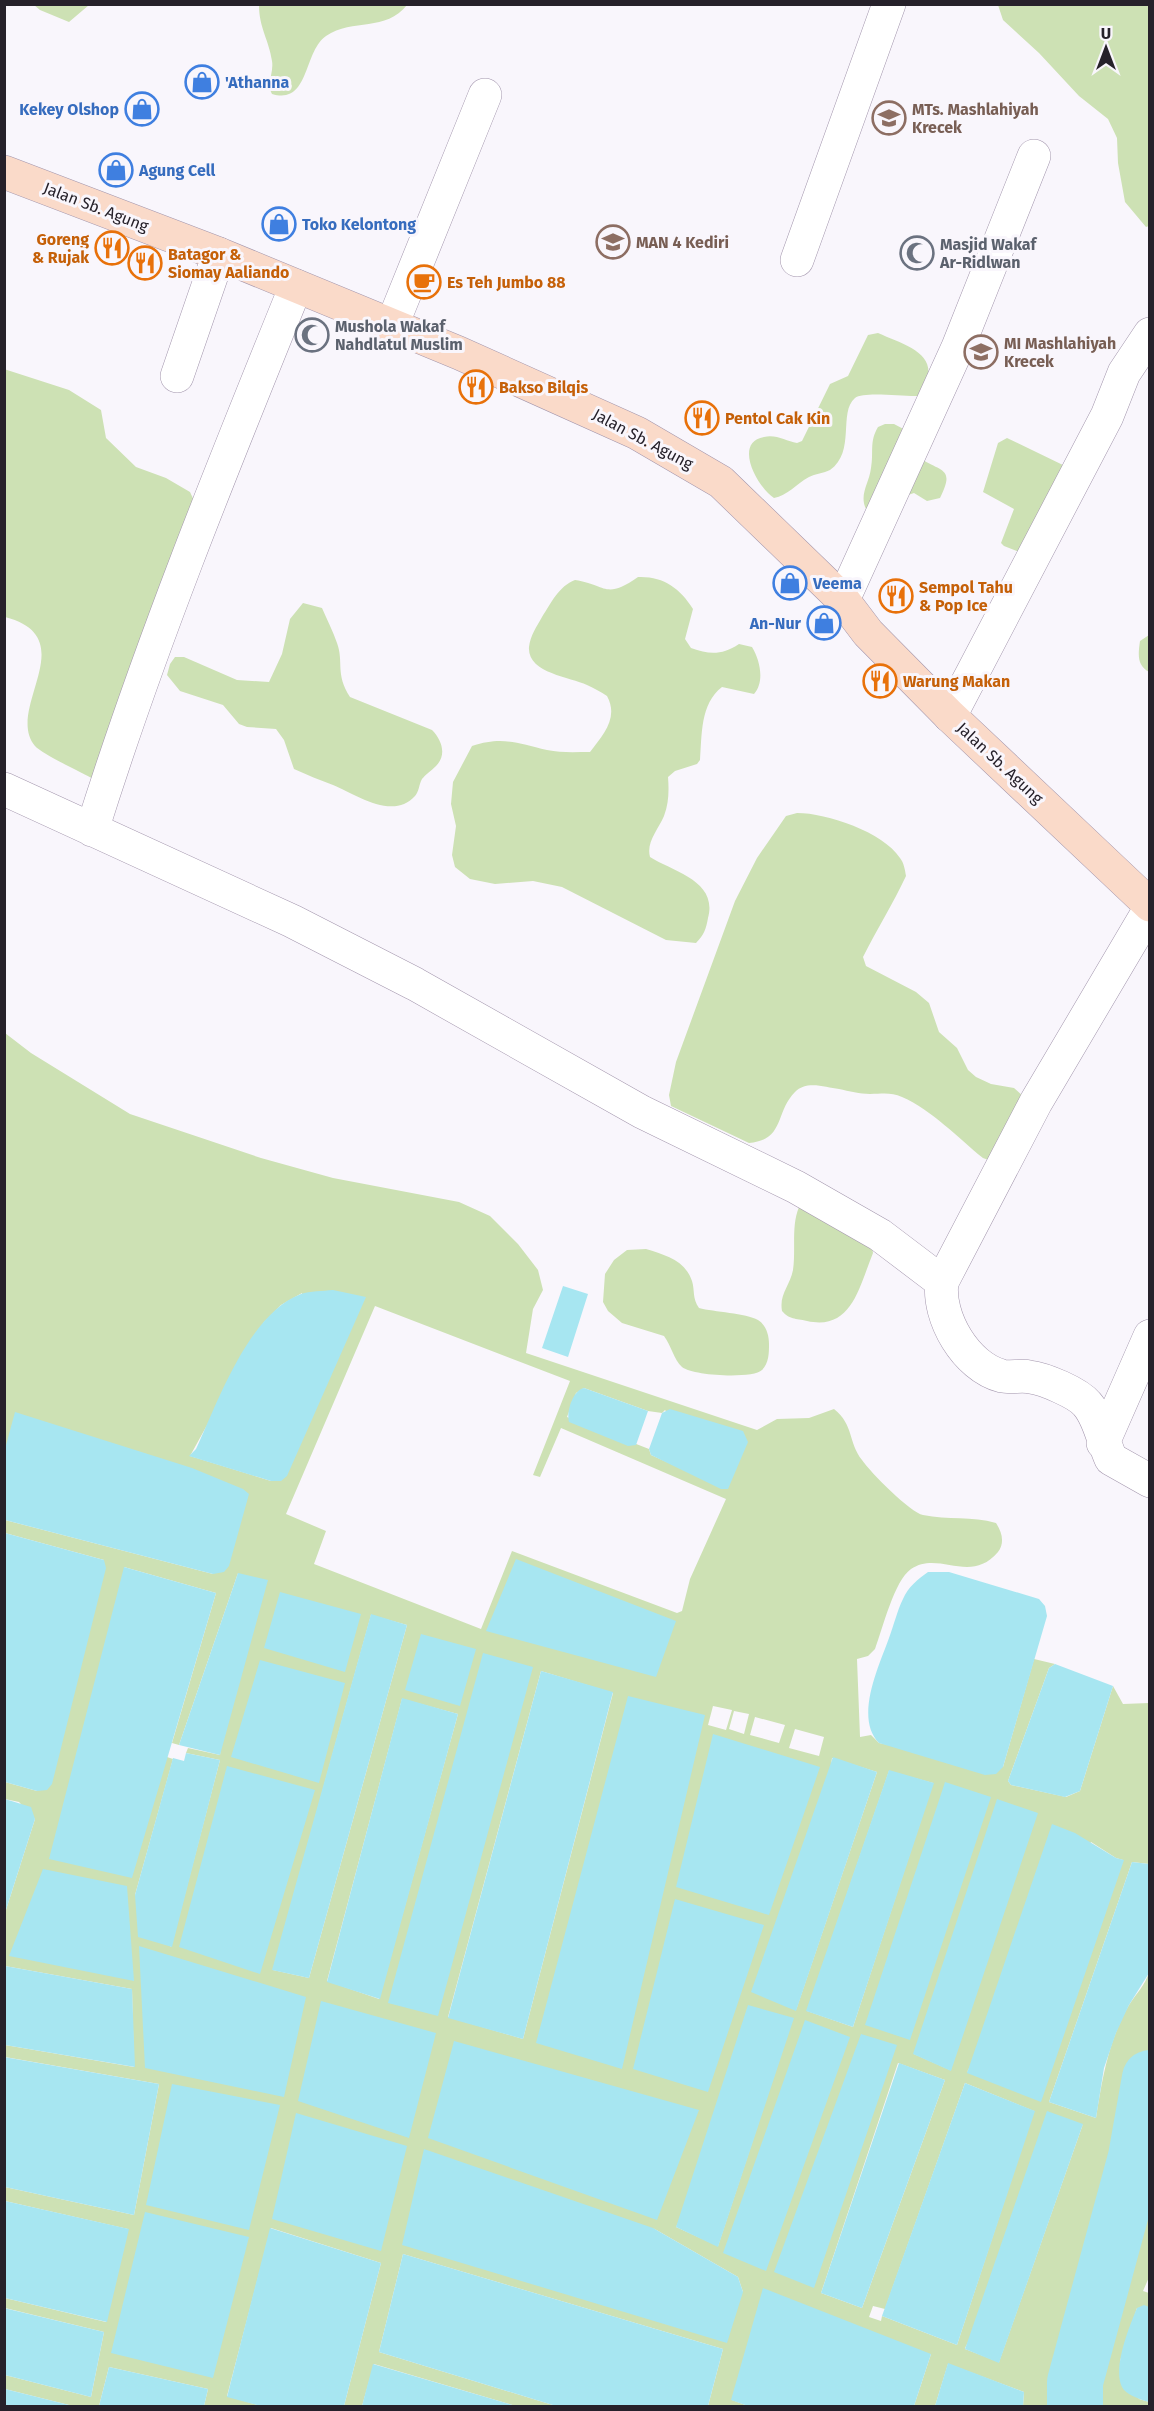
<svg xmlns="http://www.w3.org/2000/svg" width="1154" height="2411" viewBox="0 0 1154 2411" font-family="'Fira Sans',sans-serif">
<rect width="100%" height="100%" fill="#f9f6fc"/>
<path fill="#cde1b4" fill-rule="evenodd" d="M 34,5 L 34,4 L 89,5 L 69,22 L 40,10 Z
M 259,5 L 259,4 L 407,5 C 386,32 353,18 326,36 C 303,52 310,105 272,94 C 266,84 274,73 272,61 C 269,40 259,28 259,5 Z
M 998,5 L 1149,5 L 1149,226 L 1146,227 L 1125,202 L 1118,163 L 1117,138 L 1108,119 L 1079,96 L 1039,53 L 1003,20 Z
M 878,333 C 907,346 947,355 919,396 C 905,397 864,391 855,398 C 838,412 856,452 830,470 C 824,473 815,474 809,477 C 796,484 787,496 774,498 C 757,487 733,442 764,437 C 776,434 786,441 797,443 L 802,441 L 830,384 L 848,376 L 868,335 Z
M 4,369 L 69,390 L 101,410 L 106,438 L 136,467 L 166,478 L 190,492 L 197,507 L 95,780 C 83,773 42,754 35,746 C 4,709 85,638 5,617 Z
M 885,424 L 894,424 L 911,433 L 921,459 C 942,472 955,468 940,498 L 927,501 L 914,493 L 866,509 C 859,494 869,484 871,468 C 874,452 869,442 878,427 Z
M 1007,438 L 1065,466 L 1019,552 L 1004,546 L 1001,543 L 1014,509 L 983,492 L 998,443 Z
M 638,577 C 663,576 680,588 693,609 L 685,639 L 691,648 C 710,655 722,655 739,644 L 752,647 C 760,660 765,682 754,694 L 722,687 C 700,704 702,735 700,760 L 697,764 L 675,771 L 668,777 C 669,790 669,803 664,816 C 658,830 646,842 650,857 C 674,872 718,881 708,918 C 706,929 704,935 696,943 L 666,940 L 562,887 L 533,881 L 495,884 L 470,879 L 455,867 L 452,855 L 456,826 L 451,804 L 453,782 L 472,746 C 502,736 517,743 547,750 C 561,753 575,752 590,752 C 603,735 619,718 607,696 C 601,692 594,688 587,685 C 570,677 527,673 529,647 C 530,636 537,626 542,617 C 551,603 559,586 575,580 C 607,585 605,600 638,577 Z
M 303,603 L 322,608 C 327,620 333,631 337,643 C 344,662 335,674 350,697 L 432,730 C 442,740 447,755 436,766 C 431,771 426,774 422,779 C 419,784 419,792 415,796 C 393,821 355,794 333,785 C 320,780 307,775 294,769 L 284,740 L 276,729 L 247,727 L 239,724 L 223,705 L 180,691 L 167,675 L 170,664 L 175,657 L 184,657 L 237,680 L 269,682 L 282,654 L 290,619 Z
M 1149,635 L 1149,672 C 1137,665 1138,655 1140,641 Z
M 797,813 C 827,813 883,832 900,858 C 904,863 905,870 906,876 C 893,904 877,929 863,957 L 866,966 L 916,992 L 929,1003 L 939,1032 L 957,1048 L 968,1070 L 976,1077 L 991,1084 L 1014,1088 L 1024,1097 L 991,1161 L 983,1158 C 958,1138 932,1110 902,1097 C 891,1092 882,1094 870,1094 C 860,1094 849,1091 839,1089 C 825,1087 806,1080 795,1092 C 775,1112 785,1140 749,1143 L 671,1106 L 669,1095 L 676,1062 L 735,901 L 757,858 L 786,816 Z
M 5,1033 L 31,1053 L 130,1114 L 261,1158 L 333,1178 L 459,1202 L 490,1216 L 518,1244 L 538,1270 L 543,1290 L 533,1309 L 526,1353 L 757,1430 L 777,1419 L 809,1418 L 834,1409 C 854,1425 848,1442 862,1460 C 870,1472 911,1513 923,1515 C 948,1520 972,1516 996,1523 C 1002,1532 1005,1543 998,1552 C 970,1585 939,1550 911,1569 C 894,1581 883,1628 875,1649 L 868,1656 L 857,1659 L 860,1737 L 871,1735 L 879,1743 L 1003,1767 L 1034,1659 L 1055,1664 L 1049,1668 L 1008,1781 L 1011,1785 L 1066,1797 L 1080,1791 L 1113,1686 L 1123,1704 L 1149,1703 L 1149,1864 L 1132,1862 L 1049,2102 L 1096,2118 C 1102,2079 1109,2039 1129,2005 C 1136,1994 1145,1985 1149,1973 L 1150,2275 L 1143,2291 L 1149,2293 L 1149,2307 L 1137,2308 L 1120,2361 L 1139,2399 L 1149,2402 L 1149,2406 L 1023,2406 L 1024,2392 L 948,2364 L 935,2406 L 914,2406 L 931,2354 L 732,2400 L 748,2406 L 708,2406 L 723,2349 L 403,2254 L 379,2352 L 556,2406 L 516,2406 L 374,2364 L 362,2406 L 344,2406 L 381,2263 L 271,2228 L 227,2396 L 261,2406 L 204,2406 L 208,2389 L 109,2367 L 99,2406 L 73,2406 L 5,2389 L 5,2375 L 91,2397 L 104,2332 L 5,2308 L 5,2298 L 106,2322 L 128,2229 L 5,2201 L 5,2187 L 134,2215 L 159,2084 L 5,2057 L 5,2045 L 134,2067 L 132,1989 L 5,1966 L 5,1913 L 35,1819 L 19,1802 L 5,1799 L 5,1782 L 37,1791 L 104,1560 L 5,1533 L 5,1520 L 213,1574 L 170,1462 L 139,1453 L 5,1449 ZM 302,1293 L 281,1481 L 271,1481 L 190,1456 L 264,1322 L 281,1305 ZM 375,1306 L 570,1381 L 533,1475 L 540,1477 L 561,1428 L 726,1499 L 690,1579 L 682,1611 L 677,1613 L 512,1551 L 481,1629 L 314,1564 L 326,1531 L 286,1514 ZM 584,1388 L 648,1411 L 662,1413 L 665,1410 L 727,1489 L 651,1455 L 649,1449 L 567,1417 L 576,1393 ZM 124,1567 L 216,1593 L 172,1743 L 179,1745 L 238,1573 L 220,1755 L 188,1748 L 186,1753 L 220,1760 L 171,1947 L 135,1895 L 173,1759 L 167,1757 ZM 371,1615 L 407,1625 L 309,1978 L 273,1970 ZM 541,1671 L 613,1693 L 523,2039 L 448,2017 ZM 402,1699 L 458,1714 L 379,1999 L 327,1981 ZM 713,1706 L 732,1710 L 726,1730 L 708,1725 ZM 734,1711 L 749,1714 L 744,1734 L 729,1729 ZM 755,1717 L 785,1725 L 779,1743 L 750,1735 ZM 795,1729 L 824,1737 L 819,1756 L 789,1748 ZM 832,1758 L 877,1772 L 796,2010 ZM 889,1771 L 933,1783 L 853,2027 L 807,2011 ZM 998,1799 L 950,2070 L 914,2054 ZM 1091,1842 L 1116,1858 L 1123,1860 L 967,2072 ZM 793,2018 L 718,2246 L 676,2227 ZM 898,2063 L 945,2080 L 862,2308 L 821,2293 ZM 965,2083 L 1034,2111 L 957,2345 L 882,2316 L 881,2321 L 869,2317 L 873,2306 L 885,2309 ZM 1083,2124 L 999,2362 L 965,2349 L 965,2348 ZM 653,2228 L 738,2277 L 743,2292 Z
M 799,1207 L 872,1247 L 873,1253 C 859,1287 852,1331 807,1321 C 795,1318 790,1320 782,1311 C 779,1294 790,1286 793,1270 C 796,1250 791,1226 799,1207 Z
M 646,1249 C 665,1255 685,1260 692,1281 C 695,1291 692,1298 699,1308 C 714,1312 746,1313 758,1320 C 766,1325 769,1335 769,1344 C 769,1353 769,1363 762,1370 C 753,1379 693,1376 682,1367 C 674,1360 671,1345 664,1336 L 622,1323 L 608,1311 L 603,1302 L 605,1274 L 614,1260 L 627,1250 Z"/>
<path fill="#a7e6f1" d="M 563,1286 L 588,1294 L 568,1357 L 542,1348 Z
M 333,1290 L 366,1297 L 287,1476 L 281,1481 L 271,1481 L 189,1456 L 196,1449 C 218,1402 248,1314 301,1294 C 310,1291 323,1291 333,1290 Z
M 584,1388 L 648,1411 L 636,1445 L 628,1446 L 569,1422 C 566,1412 573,1390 584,1388 Z
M 670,1409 L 743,1431 L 748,1442 L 728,1489 L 721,1489 L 651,1455 L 649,1449 L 662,1413 Z
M 15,1412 L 192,1468 L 243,1489 L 249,1494 L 229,1566 L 224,1572 L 213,1574 L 5,1520 L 5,1449 Z
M 5,1533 L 104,1560 L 106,1568 L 52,1784 L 47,1790 L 37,1791 L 5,1782 Z
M 516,1559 L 676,1621 L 656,1677 L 486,1631 Z
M 124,1567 L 216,1593 L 132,1878 L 49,1859 Z
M 928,1572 L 949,1572 L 1039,1599 L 1045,1606 L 1047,1616 L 1003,1767 L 996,1774 L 985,1775 L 879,1743 C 854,1718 879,1666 889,1638 C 894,1625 897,1611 903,1599 C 908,1587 918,1579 928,1572 Z
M 238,1573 L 268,1580 L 220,1755 L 179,1745 Z
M 280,1592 L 361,1614 L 345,1672 L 264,1648 Z
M 371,1614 L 407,1625 L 309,1978 L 272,1970 Z
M 421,1634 L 476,1649 L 460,1706 L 405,1690 Z
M 483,1653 L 533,1667 L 438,2016 L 388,2003 Z
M 260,1660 L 345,1683 L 319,1783 L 231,1757 Z
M 1055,1664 L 1113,1686 L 1080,1791 L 1065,1797 L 1011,1785 L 1008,1781 L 1049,1668 Z
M 541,1671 L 613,1692 L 523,2039 L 448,2018 Z
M 628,1696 L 705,1715 L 622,2069 L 536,2043 Z
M 402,1698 L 458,1714 L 380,1999 L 327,1982 Z
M 713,1734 L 820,1767 L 769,1915 L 676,1887 Z
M 186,1753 L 220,1760 L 172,1947 L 138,1937 L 135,1895 L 173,1758 L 184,1761 Z
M 833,1757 L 877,1772 L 796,2011 L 751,1992 Z
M 227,1766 L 315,1790 L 260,1974 L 179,1947 Z
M 889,1770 L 934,1783 L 853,2027 L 806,2011 Z
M 945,1782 L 991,1797 L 910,2040 L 865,2025 Z
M 5,1799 L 31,1807 L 35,1819 L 5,1913 Z
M 997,1799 L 1038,1813 L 951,2071 L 913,2054 Z
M 1052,1824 L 1075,1833 L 1116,1858 L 1124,1860 L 1041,2102 L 967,2073 Z
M 1132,1862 L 1149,1864 L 1149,1973 L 1129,2005 L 1116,2033 L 1104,2068 L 1096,2118 L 1049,2102 Z
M 43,1869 L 127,1886 L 134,1981 L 9,1956 Z
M 675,1899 L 764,1925 L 708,2092 L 633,2069 Z
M 139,1946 L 306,1997 L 284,2097 L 145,2068 Z
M 5,1966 L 132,1989 L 135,2067 L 5,2045 Z
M 321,2001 L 436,2033 L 409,2138 L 298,2101 Z
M 748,2005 L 794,2018 L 718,2247 L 676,2227 Z
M 805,2020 L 850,2037 L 766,2271 L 723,2253 Z
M 861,2034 L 897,2045 L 814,2288 L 774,2272 Z
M 454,2041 L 699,2110 L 657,2220 L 428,2138 Z
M 4,2057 L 159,2084 L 134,2215 L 5,2187 Z
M 899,2063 L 945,2080 L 862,2308 L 821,2293 Z
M 965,2083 L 1035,2111 L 957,2345 L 882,2316 Z
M 172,2084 L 280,2105 L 249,2230 L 146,2205 Z
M 1047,2111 L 1083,2124 L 999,2363 L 965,2349 Z
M 296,2113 L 407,2146 L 381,2251 L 272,2219 Z
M 424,2149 L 653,2228 L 738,2277 L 743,2292 L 727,2343 L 402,2245 Z
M 5,2201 L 129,2229 L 107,2322 L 5,2298 Z
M 145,2212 L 249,2237 L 213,2378 L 111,2353 Z
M 270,2228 L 381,2263 L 344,2406 L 261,2406 L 227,2397 Z
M 403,2254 L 723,2349 L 708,2406 L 556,2406 L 379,2352 Z
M 763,2288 L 931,2354 L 914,2406 L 748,2406 L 731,2400 Z
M 1144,2305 L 1149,2307 L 1149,2402 C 1142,2400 1130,2396 1124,2390 C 1110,2373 1130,2325 1137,2308 Z
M 4,2308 L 104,2332 L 91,2397 L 5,2375 Z
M 948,2363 L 1024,2392 L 1023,2406 L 935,2406 Z
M 373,2364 L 516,2406 L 362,2406 Z
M 109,2367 L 208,2389 L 204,2406 L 99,2406 Z
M 5,2389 L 73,2406 L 5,2406 Z"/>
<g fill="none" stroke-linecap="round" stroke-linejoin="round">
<path stroke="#a7e6f1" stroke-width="56" d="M 1075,2406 L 1075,2382 L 1136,2157 L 1150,2078"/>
<defs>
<path id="street" d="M 797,260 L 889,4
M 392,325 L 485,95
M 177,376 L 219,254
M 843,600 L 958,347 L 1034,156
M 950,716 L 1107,416 L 1124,373 L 1150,334
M 4,789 L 292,921 L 415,984 L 642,1112 L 796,1187 L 880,1235 L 942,1282 C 937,1317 966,1367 1002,1376 C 1011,1378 1021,1375 1030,1377 C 1045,1379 1078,1393 1087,1404 C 1100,1419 1103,1442 1111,1459 L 1150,1481
M 92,830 C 150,645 223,466 296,286
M 942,1282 L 1036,1102 L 1150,909
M 1103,1443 L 1150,1336"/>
<path id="secondary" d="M 4,172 L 219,254 L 459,353 L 637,433 L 721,482 L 843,600 L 868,633 L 950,716 L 1150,905"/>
</defs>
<use href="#street" stroke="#a396ad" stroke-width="34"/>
<use href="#secondary" stroke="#a396ad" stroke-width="34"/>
<use href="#street" stroke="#fff" stroke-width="33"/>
<use href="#secondary" stroke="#fadac9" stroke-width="33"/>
</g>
<defs>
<symbol id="shop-ring" viewBox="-11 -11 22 22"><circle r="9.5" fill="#f9f6fc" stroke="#3f7fe0" stroke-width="1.5"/><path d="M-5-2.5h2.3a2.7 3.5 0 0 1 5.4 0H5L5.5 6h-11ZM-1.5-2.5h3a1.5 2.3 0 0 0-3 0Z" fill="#3f7fe0"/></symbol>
<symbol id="school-ring" viewBox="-11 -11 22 22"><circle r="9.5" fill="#f9f6fc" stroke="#8d6e63" stroke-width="1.5"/><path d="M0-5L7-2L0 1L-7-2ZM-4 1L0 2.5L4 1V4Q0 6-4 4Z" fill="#8d6e63"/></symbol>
<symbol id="restaurant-ring" viewBox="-11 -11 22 22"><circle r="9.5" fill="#f9f6fc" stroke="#e8710a" stroke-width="1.5"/><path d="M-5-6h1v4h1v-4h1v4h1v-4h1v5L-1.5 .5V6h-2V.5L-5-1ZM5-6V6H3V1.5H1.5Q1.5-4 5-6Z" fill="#e8710a"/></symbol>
<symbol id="mosque-ring" viewBox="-11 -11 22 22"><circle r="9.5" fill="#f9f6fc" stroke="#6b7280" stroke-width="1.5"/><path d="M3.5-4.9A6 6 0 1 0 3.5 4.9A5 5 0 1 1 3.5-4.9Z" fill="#6b7280"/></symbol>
<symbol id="cafe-ring" viewBox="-11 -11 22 22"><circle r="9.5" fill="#f9f6fc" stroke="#e8710a" stroke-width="1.5"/><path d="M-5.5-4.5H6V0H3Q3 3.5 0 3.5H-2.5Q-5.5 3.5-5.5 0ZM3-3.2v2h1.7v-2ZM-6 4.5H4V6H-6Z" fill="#e8710a"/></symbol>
</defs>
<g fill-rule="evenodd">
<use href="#shop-ring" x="183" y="63" width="38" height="38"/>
<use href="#shop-ring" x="123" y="90" width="38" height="38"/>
<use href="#school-ring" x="870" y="99" width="38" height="38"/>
<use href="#shop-ring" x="97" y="151" width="38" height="38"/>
<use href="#shop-ring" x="260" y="205" width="38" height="38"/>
<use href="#school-ring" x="594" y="223" width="38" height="38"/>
<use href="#restaurant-ring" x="93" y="229" width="38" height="38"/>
<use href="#mosque-ring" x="898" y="234" width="38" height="38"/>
<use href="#restaurant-ring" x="126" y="244" width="38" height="38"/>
<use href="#cafe-ring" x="405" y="263" width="38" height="38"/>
<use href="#mosque-ring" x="293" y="316" width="38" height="38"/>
<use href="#school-ring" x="962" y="333" width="38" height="38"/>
<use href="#restaurant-ring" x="457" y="368" width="38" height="38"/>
<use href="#restaurant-ring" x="683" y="399" width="38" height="38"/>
<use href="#shop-ring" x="771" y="564" width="38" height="38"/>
<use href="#restaurant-ring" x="877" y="577" width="38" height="38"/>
<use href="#shop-ring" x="805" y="604" width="38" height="38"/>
<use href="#restaurant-ring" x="861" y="662" width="38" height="38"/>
</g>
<g text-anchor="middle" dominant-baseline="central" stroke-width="6" stroke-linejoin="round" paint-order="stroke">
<g font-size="16" font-weight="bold" fill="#366cbe" stroke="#f9f6fc" text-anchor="start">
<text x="225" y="82">'Athanna</text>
<text x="119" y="109" text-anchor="end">Kekey Olshop</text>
<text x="139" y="170">Agung Cell</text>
<text x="302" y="224">Toko Kelontong</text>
<text x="813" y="583">Veema</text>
<text x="801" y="623" text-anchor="end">An-Nur</text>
</g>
<g font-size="16" font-weight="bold" fill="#785e54" stroke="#f9f6fc" text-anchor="start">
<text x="912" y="109">MTs. Mashlahiyah<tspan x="912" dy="18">Krecek</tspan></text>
<text x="636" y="242">MAN 4 Kediri</text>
<text x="1004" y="343">MI Mashlahiyah<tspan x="1004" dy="18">Krecek</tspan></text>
</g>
<g font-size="16" fill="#26212a" stroke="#f9f6fc">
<text transform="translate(96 207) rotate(21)">Jalan Sb. Agung</text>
<text transform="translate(643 439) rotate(28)">Jalan Sb. Agung</text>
<text transform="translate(1000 763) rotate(43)">Jalan Sb. Agung</text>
</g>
<g font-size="16" font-weight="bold" fill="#c56008" stroke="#f9f6fc" text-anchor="start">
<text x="89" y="239" text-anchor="end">Goreng<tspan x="89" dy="18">&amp; Rujak</tspan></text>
<text x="168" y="254">Batagor &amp;<tspan x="168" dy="18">Siomay Aaliando</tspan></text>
<text x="447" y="282">Es Teh Jumbo 88</text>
<text x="499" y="387">Bakso Bilqis</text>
<text x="725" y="418">Pentol Cak Kin</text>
<text x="919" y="587">Sempol Tahu<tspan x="919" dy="18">&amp; Pop Ice</tspan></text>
<text x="903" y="681">Warung Makan</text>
</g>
<g font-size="16" font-weight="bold" fill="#5b616d" stroke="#f9f6fc" text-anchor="start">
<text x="940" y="244">Masjid Wakaf<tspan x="940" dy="18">Ar-Ridlwan</tspan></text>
<text x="335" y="326">Mushola Wakaf<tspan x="335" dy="18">Nahdlatul Muslim</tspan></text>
</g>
</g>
<rect width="1154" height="2411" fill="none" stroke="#26212a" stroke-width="12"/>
<g transform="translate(1106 48)" stroke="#f9f6fc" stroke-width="4.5" paint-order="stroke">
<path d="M0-4.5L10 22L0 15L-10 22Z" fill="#26212a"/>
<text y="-9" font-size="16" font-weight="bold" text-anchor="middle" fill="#26212a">U</text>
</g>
</svg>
